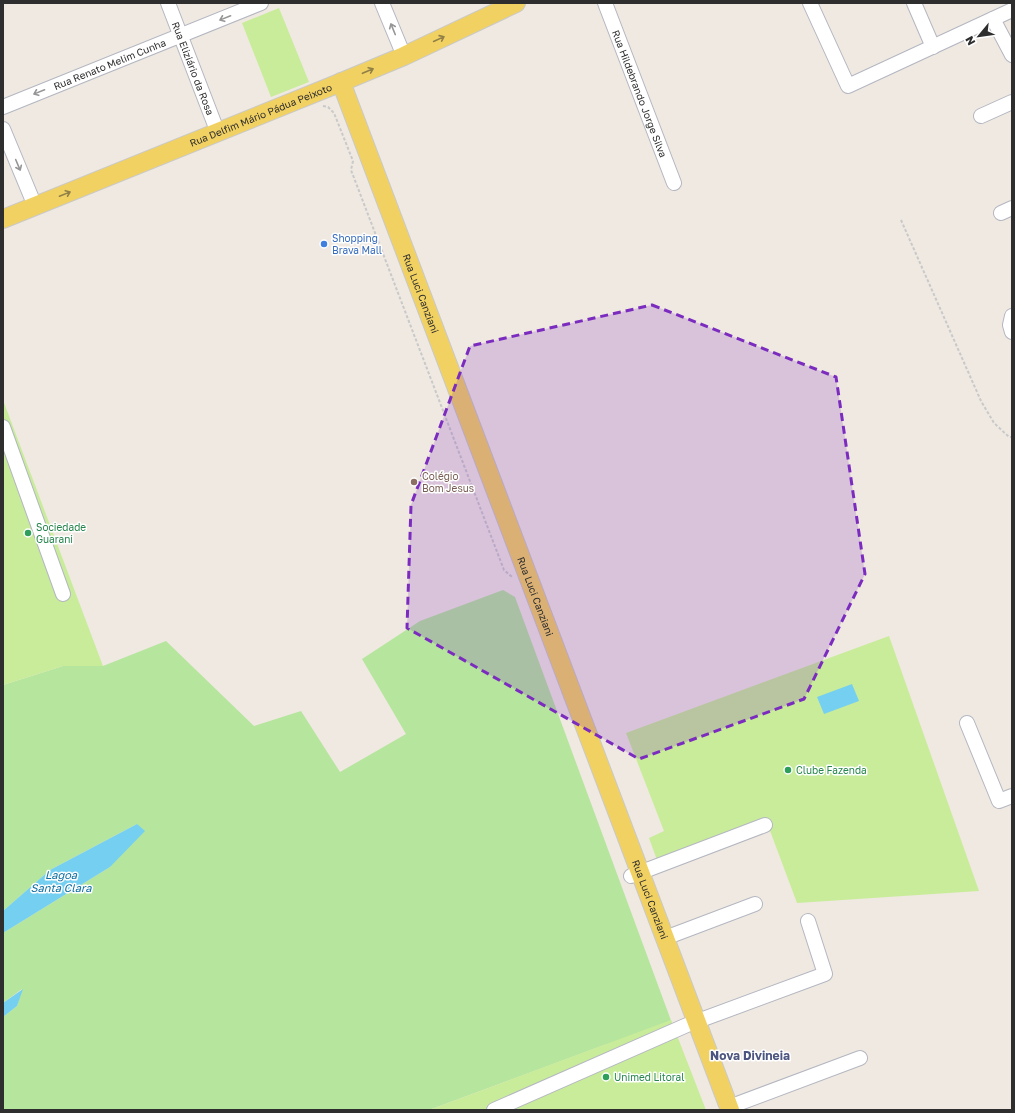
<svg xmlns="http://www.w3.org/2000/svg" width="1015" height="1113" viewBox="0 0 1015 1113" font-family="'Golos Text',sans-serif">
<rect width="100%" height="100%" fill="#efe9e1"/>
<path fill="#b6e59e" d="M 503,590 L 515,597 L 704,1110 L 607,1044 L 429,1110 L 3,1110 L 3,1017 L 17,1006 L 22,989 L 3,1003 L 3,933 L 110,867 L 137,824 L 50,870 L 3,911 L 3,685 L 63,666 L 103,666 L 166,641 L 254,726 L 301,711 L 340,772 L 406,734 L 362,659 L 420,621 Z"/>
<path fill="#c9ec9a" d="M 279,8 L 309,82 L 271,97 L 242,23 Z
M 3,400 L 103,666 L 63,666 L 3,685 Z
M 889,636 L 979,891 L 797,903 L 766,820 L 657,860 L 649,838 L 664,831 L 626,733 Z
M 671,1020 L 706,1110 L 429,1110 Z"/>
<path fill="#75cff0" d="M 852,684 L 859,701 L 824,714 L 817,697 Z
M 137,824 L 145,831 L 110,867 L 3,933 L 3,911 L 50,870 Z
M 23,989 L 17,1006 L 3,1017 L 3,1003 Z"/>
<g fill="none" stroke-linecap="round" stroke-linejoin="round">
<defs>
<g id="minor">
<path id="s1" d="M 168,3 L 218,133"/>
<path d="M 382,3 L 404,56"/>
<path id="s2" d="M 605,3 L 674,183"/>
<path d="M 810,3 L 848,86 L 1012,10"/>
<path d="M 914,3 L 933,47"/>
<path d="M 993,19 L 1012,55"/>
<path id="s3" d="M 3,107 L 261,3"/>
<path d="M 981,116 L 1012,102"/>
<path d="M 3,129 L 35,206"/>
<path d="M 1001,213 L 1012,208"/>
<path d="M 1012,316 L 1010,325 L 1012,332"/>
<path d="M 3,427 L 63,594"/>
<path d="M 967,723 L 999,801 L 1012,796"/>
<path d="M 631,876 L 765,825"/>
<path d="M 665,938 L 755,904"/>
<path d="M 729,1107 L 860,1058"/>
<path d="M 494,1110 L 687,1025 L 825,974 L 808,921"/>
</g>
<g id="major">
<path id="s4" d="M 341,82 L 730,1110"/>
<path id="s5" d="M 3,219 L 332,86 L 404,56 L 516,3"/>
</g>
</defs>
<use href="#minor" stroke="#b4b7c1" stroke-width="16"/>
<use href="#major" stroke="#c9c9c9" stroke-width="20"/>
<path stroke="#c9c9c9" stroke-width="2" stroke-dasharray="3 2" stroke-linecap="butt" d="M 323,106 L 328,107 L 334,113 L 353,161 L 351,170 L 504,570 L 512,577
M 901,220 L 981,401 L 994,423 L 1009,437 L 1012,437"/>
<use href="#minor" stroke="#fff" stroke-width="14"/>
<use href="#major" stroke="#f2d163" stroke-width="18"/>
</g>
<defs><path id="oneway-shaft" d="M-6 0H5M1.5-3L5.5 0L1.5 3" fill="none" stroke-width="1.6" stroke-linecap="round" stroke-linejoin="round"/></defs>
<g stroke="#969696">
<use href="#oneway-shaft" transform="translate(225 18) rotate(158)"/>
<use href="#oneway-shaft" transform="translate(393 29) rotate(-112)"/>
<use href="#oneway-shaft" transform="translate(39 92) rotate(158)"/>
<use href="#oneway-shaft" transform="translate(18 165) rotate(67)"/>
</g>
<g stroke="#908048">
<use href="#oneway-shaft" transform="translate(439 39) rotate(-25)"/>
<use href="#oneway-shaft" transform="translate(368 71) rotate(-23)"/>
<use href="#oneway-shaft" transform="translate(65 194) rotate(-22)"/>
</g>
<path fill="#7b2cbf" fill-opacity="0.2" stroke="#7b2cbf" stroke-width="3" stroke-dasharray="8 5" stroke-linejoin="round" d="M 652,305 L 836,377 L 865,574 L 804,699 L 639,759 L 407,628 L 411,505 L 470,346 Z"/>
<circle fill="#3f7fe0" stroke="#fff" stroke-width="1.5" cx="324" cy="244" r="4"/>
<circle fill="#8d6e63" stroke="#fff" stroke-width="1.5" cx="414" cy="482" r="4"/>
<g fill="#2e9e5b" stroke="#fff" stroke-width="1.5">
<circle cx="28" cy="533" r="4"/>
<circle cx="788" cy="770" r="4"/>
<circle cx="606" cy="1077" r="4"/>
</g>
<g text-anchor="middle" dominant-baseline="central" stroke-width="3" stroke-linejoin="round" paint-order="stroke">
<g font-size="10" fill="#2e2e2e" stroke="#fff">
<text stroke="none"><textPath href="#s3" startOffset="115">Rua Renato Melim Cunha</textPath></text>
<text stroke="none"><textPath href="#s1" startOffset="70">Rua Eliziário da Rosa</textPath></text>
<text stroke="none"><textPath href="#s2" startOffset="97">Rua Hildebrando Jorge Silva</textPath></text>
<text stroke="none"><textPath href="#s5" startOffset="278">Rua Delfim Mário Pádua Peixoto</textPath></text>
<text stroke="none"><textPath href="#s4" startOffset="226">Rua Luci Canziani</textPath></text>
<text stroke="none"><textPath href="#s4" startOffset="550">Rua Luci Canziani</textPath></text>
<text stroke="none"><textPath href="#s4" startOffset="874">Rua Luci Canziani</textPath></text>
</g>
<g font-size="10" fill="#366cbe" stroke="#fff" text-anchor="start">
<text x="332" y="238">Shopping<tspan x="332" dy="12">Brava Mall</tspan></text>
</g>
<g font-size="10" fill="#785e54" stroke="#fff" text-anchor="start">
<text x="422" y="476">Colégio<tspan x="422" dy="12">Bom Jesus</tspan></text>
</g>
<g font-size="10" fill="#27864d" stroke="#fff" text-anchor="start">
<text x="36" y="527">Sociedade<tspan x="36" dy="12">Guarani</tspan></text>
<text x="796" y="770">Clube Fazenda</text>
<text x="614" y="1077">Unimed Litoral</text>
</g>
<g font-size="11" font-style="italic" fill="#0d6fa3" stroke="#fff">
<text x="61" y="874">Lagoa<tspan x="61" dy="13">Santa Clara</tspan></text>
</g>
<g font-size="12" font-weight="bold" fill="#4d5680" stroke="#fff">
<text x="750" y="1055">Nova Divineia</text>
</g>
</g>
<rect width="1015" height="1113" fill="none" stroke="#2e2e2e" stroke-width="8"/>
<g transform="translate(979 36) rotate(241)" stroke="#ffffff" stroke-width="3" paint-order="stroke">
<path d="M0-3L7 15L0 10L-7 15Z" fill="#2e2e2e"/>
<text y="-6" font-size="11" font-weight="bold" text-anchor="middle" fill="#2e2e2e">N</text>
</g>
</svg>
